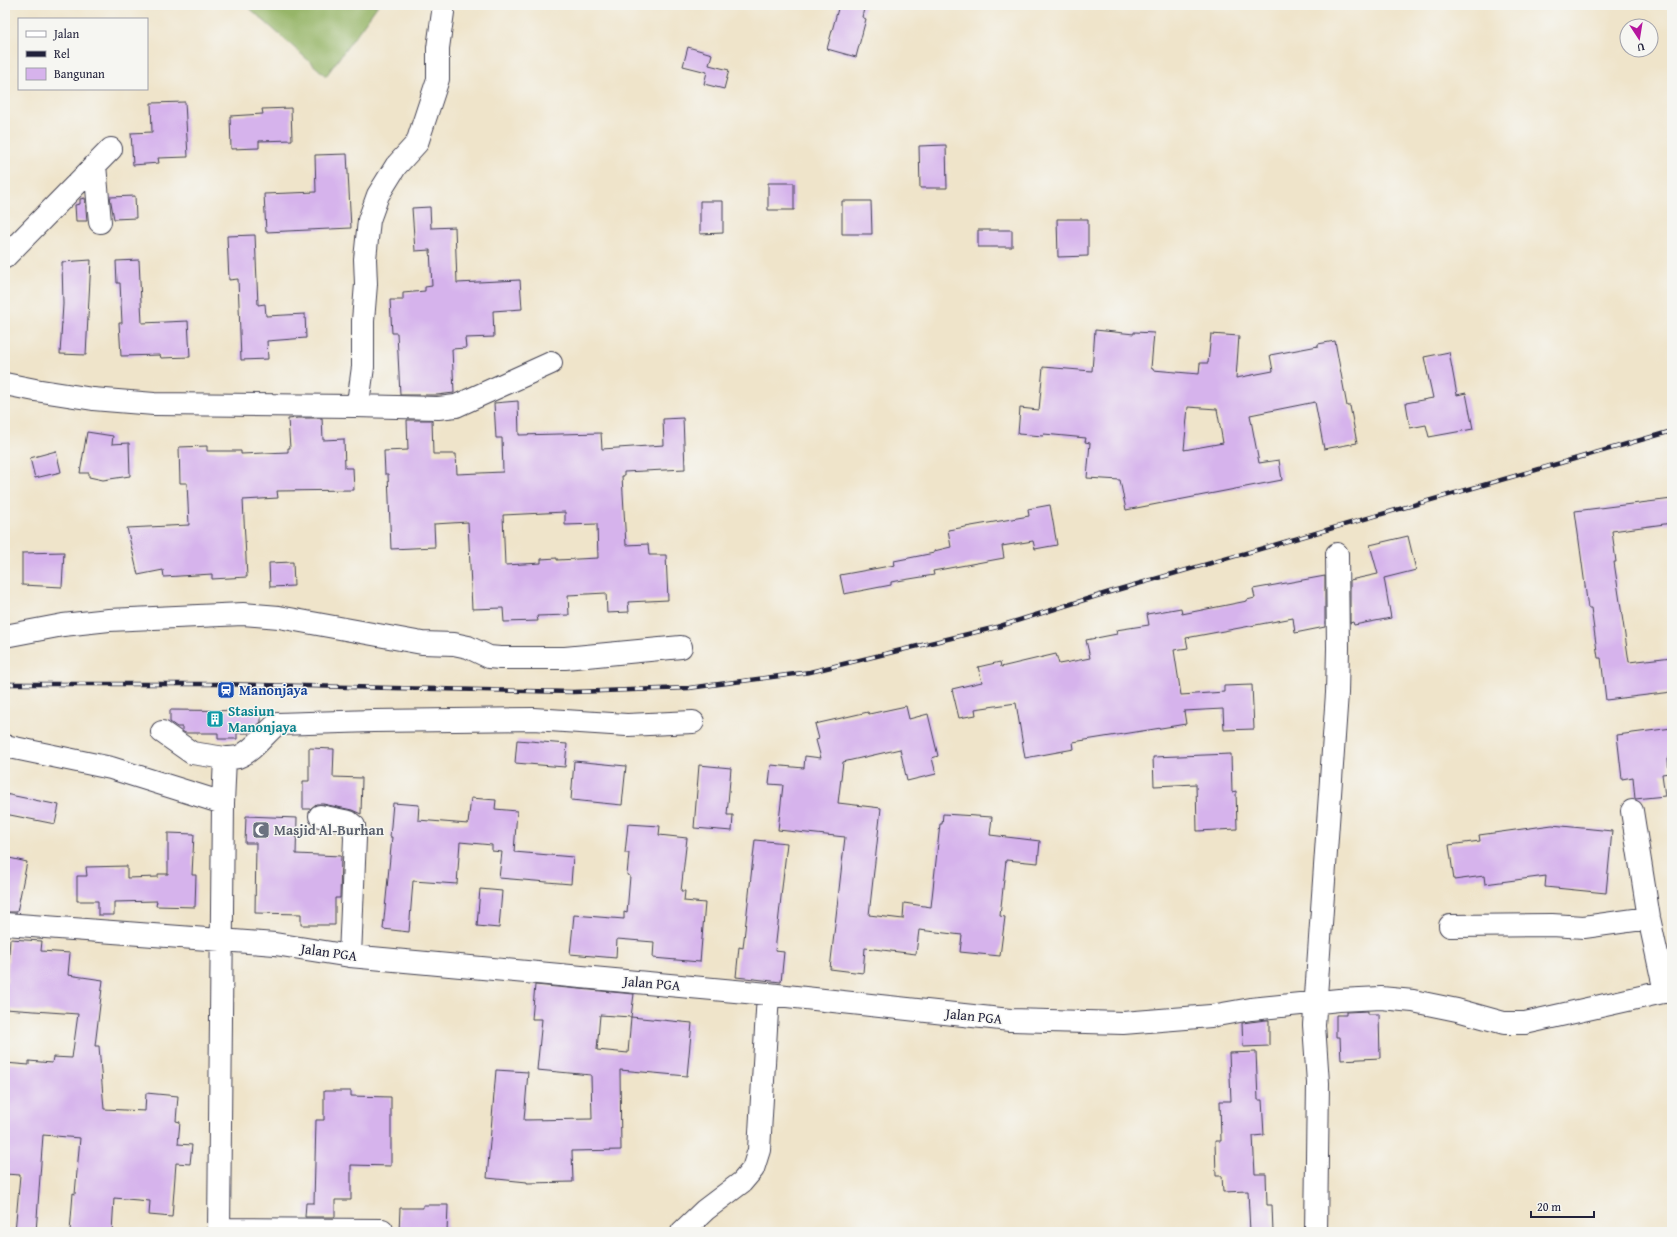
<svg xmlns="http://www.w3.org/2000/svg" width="1677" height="1237" viewBox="0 0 1677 1237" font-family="'Gentium Book Plus',serif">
<rect width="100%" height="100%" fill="#f6f6f2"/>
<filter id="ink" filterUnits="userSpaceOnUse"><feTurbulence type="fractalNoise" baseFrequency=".025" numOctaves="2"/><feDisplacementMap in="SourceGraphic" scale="8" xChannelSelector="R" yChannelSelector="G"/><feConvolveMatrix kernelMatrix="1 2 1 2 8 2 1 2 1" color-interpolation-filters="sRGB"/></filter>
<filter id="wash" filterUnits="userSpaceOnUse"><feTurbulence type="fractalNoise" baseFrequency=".012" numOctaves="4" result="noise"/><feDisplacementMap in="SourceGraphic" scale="16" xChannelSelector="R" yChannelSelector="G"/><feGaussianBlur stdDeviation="0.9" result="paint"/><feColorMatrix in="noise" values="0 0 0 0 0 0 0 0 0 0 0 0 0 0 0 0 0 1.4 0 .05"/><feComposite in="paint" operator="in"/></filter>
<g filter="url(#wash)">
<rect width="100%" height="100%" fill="#efe4ca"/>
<path fill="#96b568" stroke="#5c6c52" d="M 246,5 L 378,5 L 326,76 Z"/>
<g id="blocks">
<path fill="#d6b3ec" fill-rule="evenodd" d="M 839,5 L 865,5 L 862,17 L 866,19 L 856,57 L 827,49 Z
M 688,47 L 712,54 L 709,65 L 729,70 L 724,89 L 704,84 L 707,72 L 683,66 Z
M 185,102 L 188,157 L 158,158 L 159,163 L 133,165 L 131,133 L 152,132 L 151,103 Z
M 291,108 L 292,140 L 259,141 L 259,148 L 231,149 L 230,116 L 263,114 L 262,109 Z
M 946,145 L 947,188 L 920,188 L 919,146 Z
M 347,154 L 351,228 L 266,232 L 264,194 L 316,192 L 315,155 Z
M 768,183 L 794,183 L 794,210 L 768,210 Z
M 135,196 L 136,218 L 114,219 L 110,197 Z
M 85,198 L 87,221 L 76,221 L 75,205 L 80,204 L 80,199 Z
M 700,201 L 723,201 L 723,233 L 700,234 Z
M 842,201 L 871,201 L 872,234 L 842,234 Z
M 430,207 L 431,228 L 455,227 L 457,283 L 520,280 L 522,309 L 493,311 L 494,337 L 465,338 L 466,348 L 452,349 L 454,393 L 437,395 L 400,395 L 397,333 L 392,333 L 390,300 L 403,300 L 403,293 L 425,291 L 425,287 L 432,286 L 430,250 L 415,251 L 412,208 Z
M 1057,219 L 1088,219 L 1088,256 L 1058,257 Z
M 978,230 L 1012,230 L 1012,247 L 978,247 Z
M 255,235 L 258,305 L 265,304 L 266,316 L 305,314 L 306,338 L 267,341 L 268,359 L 241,360 L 238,279 L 229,280 L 227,236 Z
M 91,260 L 86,355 L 60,354 L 63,304 L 62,262 Z
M 139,260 L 142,323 L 188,321 L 190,357 L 161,358 L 160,355 L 121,356 L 119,323 L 122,323 L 120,283 L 117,283 L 116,261 Z
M 1095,330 L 1134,334 L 1134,332 L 1154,333 L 1151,368 L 1153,369 L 1153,370 L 1199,374 L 1200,363 L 1208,363 L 1211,334 L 1239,336 L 1236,378 L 1273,371 L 1270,355 L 1318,346 L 1318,344 L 1335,341 L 1347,406 L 1350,406 L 1357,443 L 1324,449 L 1315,402 L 1250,415 L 1259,463 L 1279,460 L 1282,480 L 1126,510 L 1120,480 L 1087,478 L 1090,443 L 1085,442 L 1086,438 L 1044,434 L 1043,436 L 1018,434 L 1020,408 L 1039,410 L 1043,367 L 1092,371 ZM 1188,407 L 1217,409 L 1223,443 L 1184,450 Z
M 1449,352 L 1457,395 L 1466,393 L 1473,429 L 1429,437 L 1426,425 L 1410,428 L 1406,403 L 1433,398 L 1424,357 Z
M 518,401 L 519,435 L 601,433 L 602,449 L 664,445 L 663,419 L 683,418 L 685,469 L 624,472 L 624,476 L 622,476 L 626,545 L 648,544 L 649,555 L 666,555 L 668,600 L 628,602 L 629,612 L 607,613 L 606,593 L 568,595 L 569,615 L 537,616 L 538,621 L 504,622 L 503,608 L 472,609 L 468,522 L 434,524 L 435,547 L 391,549 L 388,474 L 385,474 L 384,451 L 408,450 L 407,420 L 432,420 L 433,454 L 456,454 L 457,474 L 503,472 L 502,438 L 496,438 L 494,403 ZM 565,512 L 565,525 L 597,524 L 598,558 L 557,560 L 557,558 L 541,559 L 541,563 L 505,565 L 503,515 Z
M 298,418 L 322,418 L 323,440 L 344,439 L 345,468 L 353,468 L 354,490 L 277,491 L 278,498 L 243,500 L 247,577 L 212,579 L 212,574 L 164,577 L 163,570 L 138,575 L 127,528 L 189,525 L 187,483 L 180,483 L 179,447 L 207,446 L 207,451 L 241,451 L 241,454 L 288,452 L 288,448 L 290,448 L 288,419 Z
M 87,432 L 113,436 L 112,444 L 129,443 L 130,476 L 103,480 L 89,477 L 89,473 L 80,473 Z
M 56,451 L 61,472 L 35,478 L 30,458 Z
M 1672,499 L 1672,523 L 1612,531 L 1616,562 L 1614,562 L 1629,662 L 1672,657 L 1672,692 L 1606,700 L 1601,658 L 1598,658 L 1591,608 L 1588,608 L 1575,511 Z
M 1050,505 L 1057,545 L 1035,549 L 1033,541 L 1002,546 L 1004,558 L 933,571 L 934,575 L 891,582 L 891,585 L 844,594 L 840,575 L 895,565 L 894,561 L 934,553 L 934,551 L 951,547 L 948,530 L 1029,516 L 1028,509 Z
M 1408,536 L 1416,570 L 1384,578 L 1391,618 L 1354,625 L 1353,622 L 1350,623 L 1350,580 L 1378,574 L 1370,545 Z
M 64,552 L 62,587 L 22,585 L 22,553 Z
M 293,562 L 294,586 L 270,587 L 269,563 Z
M 1325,576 L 1325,627 L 1295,633 L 1293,618 L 1186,638 L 1188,648 L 1174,650 L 1181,695 L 1224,692 L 1224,686 L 1252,685 L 1254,729 L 1224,730 L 1223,709 L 1184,711 L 1186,724 L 1073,742 L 1074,749 L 1025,758 L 1016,703 L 975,709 L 976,715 L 959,718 L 952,689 L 982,682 L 978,667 L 1000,662 L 1001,667 L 1056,654 L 1059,664 L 1090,658 L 1086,640 L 1117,634 L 1116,630 L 1149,625 L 1147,614 L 1181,608 L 1182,614 L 1247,601 L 1247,600 L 1255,598 L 1253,589 Z
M 906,706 L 909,719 L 928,714 L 938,756 L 932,758 L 936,774 L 907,781 L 900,749 L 843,762 L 838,803 L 881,808 L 869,915 L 903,919 L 904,903 L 931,907 L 940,824 L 942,824 L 943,814 L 992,817 L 990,835 L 1040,841 L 1038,863 L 1006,860 L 1000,916 L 1005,917 L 1000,956 L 960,952 L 962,935 L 919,930 L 916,954 L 865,948 L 863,973 L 830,969 L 845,837 L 778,830 L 783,785 L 769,784 L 771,765 L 804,768 L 805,756 L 821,758 L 816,740 L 819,739 L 815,724 L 868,712 L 869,714 Z
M 170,710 L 261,711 L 261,722 L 249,733 L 237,733 L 237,739 L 218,739 L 218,733 L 185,733 L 182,731 L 182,727 L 177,727 L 170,722 Z
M 1672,728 L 1672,758 L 1668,758 L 1669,773 L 1662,774 L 1665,796 L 1635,799 L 1633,777 L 1622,779 L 1617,735 Z
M 517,740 L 567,744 L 565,767 L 515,763 Z
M 309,748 L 334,749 L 333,777 L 362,778 L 361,814 L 352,810 L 323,804 L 316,804 L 310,809 L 303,809 L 303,781 L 309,781 Z
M 1231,754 L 1232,792 L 1236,791 L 1237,829 L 1197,831 L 1196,784 L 1154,786 L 1153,757 Z
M 574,761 L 626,766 L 622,805 L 571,800 Z
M 699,765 L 731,768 L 727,815 L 733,815 L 732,831 L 694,828 Z
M 5,794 L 59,805 L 55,824 L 5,814 Z
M 471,798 L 496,800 L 495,809 L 517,811 L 514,852 L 573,857 L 571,884 L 499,878 L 502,852 L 492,851 L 492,845 L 460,842 L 457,884 L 413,881 L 409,932 L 383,929 L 392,837 L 390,837 L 393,803 L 419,805 L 418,820 L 468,824 Z
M 246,816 L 297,818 L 296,854 L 341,856 L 340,898 L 335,898 L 335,925 L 301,925 L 301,914 L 255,913 L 256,843 L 245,843 Z
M 628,824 L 660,826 L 659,835 L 687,838 L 681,891 L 685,891 L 684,901 L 705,903 L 700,962 L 653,958 L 654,942 L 617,939 L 616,958 L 570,954 L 574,915 L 624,919 L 624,912 L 627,913 L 630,876 L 627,875 L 629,853 L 625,853 Z
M 1552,825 L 1612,831 L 1606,893 L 1545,887 L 1546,876 L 1485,884 L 1484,876 L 1454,880 L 1449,845 L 1480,841 L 1479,835 Z
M 168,833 L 194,834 L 192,875 L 196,875 L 195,907 L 156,906 L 157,901 L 114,902 L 114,915 L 98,915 L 98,901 L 77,901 L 77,876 L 87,876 L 86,867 L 127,866 L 127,878 L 158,877 L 158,874 L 168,874 Z
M 755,840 L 787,843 L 775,951 L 784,952 L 781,982 L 736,977 L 739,947 L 743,948 Z
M 5,857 L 27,862 L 17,912 L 5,912 Z
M 480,889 L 502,891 L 499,928 L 477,926 Z
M 10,939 L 42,941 L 41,951 L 70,953 L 68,975 L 103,980 L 95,1046 L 99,1046 L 104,1109 L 145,1111 L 146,1093 L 178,1096 L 176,1121 L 180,1122 L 178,1144 L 192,1145 L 190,1164 L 176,1163 L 172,1217 L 149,1215 L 150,1201 L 114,1198 L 112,1232 L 70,1232 L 73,1193 L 75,1194 L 80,1138 L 43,1135 L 36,1232 L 15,1232 L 20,1175 L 5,1174 L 5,1063 L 29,1065 L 29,1061 L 52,1063 L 53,1057 L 72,1058 L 78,1014 L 5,1009 L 5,982 L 7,982 Z
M 535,985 L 634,994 L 631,1017 L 692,1023 L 687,1076 L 620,1070 L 621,1150 L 572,1151 L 573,1182 L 527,1183 L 527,1182 L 487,1178 L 496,1070 L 528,1072 L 524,1120 L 592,1119 L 591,1075 L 537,1070 L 542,1019 L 532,1019 ZM 600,1015 L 631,1017 L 628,1053 L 597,1050 Z
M 1368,1011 L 1368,1014 L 1379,1014 L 1380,1058 L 1341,1060 L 1340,1037 L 1336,1037 L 1336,1015 L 1346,1015 L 1346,1012 Z
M 1266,1020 L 1269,1020 L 1269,1046 L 1243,1047 L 1242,1023 Z
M 1256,1052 L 1258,1100 L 1262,1100 L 1264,1135 L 1253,1136 L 1255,1174 L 1266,1174 L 1267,1205 L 1272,1205 L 1273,1232 L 1250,1232 L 1248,1191 L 1223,1192 L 1222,1176 L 1216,1176 L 1215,1141 L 1221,1141 L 1220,1101 L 1231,1101 L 1229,1053 Z
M 324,1091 L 351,1091 L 351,1096 L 391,1097 L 391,1166 L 351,1165 L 351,1200 L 335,1200 L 335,1217 L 305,1217 L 306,1203 L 314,1203 L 316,1120 L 324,1120 Z
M 423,1205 L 448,1205 L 447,1232 L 399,1232 L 400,1208 L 423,1208 Z"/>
</g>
</g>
<g filter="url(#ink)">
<use href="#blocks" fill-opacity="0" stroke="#413f50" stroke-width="1"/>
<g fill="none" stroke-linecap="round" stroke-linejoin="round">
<defs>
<path id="street" d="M 95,165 L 100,222
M 5,257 L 111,149
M 5,384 L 35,390 L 93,399 L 154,404 L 355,406 L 438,408 L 456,406 L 551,363
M 355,406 L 359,396 L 363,367 L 363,321 L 366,284 L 365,259 L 369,220 L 378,195 L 396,166 L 417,143 L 438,79 L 438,48 L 444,5
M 5,636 L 63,625 L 109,620 L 243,614 L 279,617 L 422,643 L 454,644 L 468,647 L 489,657 L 500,658 L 565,658 L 681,647
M 162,732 L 192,753 L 225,758
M 5,746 L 111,768 L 223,803 L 219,1232
M 223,803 L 225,758 C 229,758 234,758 238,757 C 254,751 264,734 277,724 L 373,721 L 533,719 L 627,725 L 693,722
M 1632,811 L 1649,918 L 1665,992
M 320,816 L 349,822 L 354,826 L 355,838 L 350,956
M 5,924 L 275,944 L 350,956 L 768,994 L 1010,1020 L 1123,1023 L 1211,1016 L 1251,1009 L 1339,1000 L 1381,998 L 1413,1001 L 1457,1010 L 1504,1023 L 1525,1023 L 1672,990
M 1450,926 L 1552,925 L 1584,927 L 1649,918
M 219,1229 L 382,1230
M 682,1232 L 705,1210 L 742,1182 L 753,1169 L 759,1150 L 768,994
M 1316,1232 L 1318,1083 L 1314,1025 L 1337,693 L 1338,648 L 1337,554"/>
</defs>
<use href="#street" stroke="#413f50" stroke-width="24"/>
<use href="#street" stroke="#fff" stroke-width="22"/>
<defs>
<path id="rail" d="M 5,684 L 219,684 L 573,692 L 689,688 L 810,672 L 997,627 L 1113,591 L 1672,431"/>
</defs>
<use href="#rail" stroke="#22223b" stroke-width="4.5"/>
<use href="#rail" stroke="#f6f6f2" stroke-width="3" stroke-dasharray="9" stroke-linecap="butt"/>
</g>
</g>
<defs>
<symbol id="station-square" viewBox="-11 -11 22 22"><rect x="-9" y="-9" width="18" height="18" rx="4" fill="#1a4fb4" stroke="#f6f6f2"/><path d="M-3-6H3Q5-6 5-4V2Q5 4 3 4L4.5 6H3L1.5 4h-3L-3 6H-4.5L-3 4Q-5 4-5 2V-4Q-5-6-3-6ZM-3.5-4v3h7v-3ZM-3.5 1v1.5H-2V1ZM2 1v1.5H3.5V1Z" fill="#fff"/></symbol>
<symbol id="building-square" viewBox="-11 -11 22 22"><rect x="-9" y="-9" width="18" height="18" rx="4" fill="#0f9aa8" stroke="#f6f6f2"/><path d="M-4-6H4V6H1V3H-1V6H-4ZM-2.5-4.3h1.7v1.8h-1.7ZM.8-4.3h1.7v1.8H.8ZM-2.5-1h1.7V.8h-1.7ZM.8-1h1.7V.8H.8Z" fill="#fff"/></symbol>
<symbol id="mosque-square" viewBox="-11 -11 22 22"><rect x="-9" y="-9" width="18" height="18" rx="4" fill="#6b7280" stroke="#f6f6f2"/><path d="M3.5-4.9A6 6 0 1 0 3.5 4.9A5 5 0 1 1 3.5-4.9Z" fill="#fff"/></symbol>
</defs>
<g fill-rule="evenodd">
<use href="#station-square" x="216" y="680" width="20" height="20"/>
<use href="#building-square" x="205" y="709" width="20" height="20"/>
<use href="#mosque-square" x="251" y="820" width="20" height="20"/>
</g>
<g text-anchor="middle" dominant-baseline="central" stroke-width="3" stroke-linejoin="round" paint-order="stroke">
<g font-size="14" font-weight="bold" fill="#164399" stroke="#f6f6f2" text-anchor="start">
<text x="239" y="690">Manonjaya</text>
</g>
<g font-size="14" font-weight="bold" fill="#0d838f" stroke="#f6f6f2" text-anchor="start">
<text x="228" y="711">Stasiun<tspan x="228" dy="16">Manonjaya</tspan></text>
</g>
<g font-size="14" font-weight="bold" fill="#5b616d" stroke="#f6f6f2" text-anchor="start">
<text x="274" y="830">Masjid Al-Burhan</text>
</g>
<g font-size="14" fill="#22223b" stroke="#f6f6f2">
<text transform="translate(329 952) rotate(8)">Jalan PGA</text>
<text transform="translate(652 983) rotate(5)">Jalan PGA</text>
<text transform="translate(974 1016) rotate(6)">Jalan PGA</text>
</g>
</g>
<rect width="1677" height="1237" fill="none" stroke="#f6f6f2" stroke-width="20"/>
<rect x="18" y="18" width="130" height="72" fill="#f6f6f2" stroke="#a1a1a9"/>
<rect x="26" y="31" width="20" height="6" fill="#ffffff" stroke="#a1a1a9"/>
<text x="54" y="38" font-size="12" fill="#22223b">Jalan</text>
<rect x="26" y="51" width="20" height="6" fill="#22223b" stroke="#a1a1a9"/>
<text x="54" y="58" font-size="12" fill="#22223b">Rel</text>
<rect x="26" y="68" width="20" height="12" fill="#d6b3ec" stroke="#a1a1a9"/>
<text x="54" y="78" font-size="12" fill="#22223b">Bangunan</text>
<g transform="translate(1639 38) rotate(168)"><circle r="19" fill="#f6f6f2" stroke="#a1a1a9"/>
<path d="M0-3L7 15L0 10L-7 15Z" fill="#b5179e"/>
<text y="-6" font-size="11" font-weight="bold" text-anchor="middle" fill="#22223b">U</text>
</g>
<path d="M1531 1211v6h63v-6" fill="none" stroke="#22223b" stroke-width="2"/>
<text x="1537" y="1211" font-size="12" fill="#22223b" stroke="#f6f6f2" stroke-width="3" paint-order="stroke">20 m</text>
</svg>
